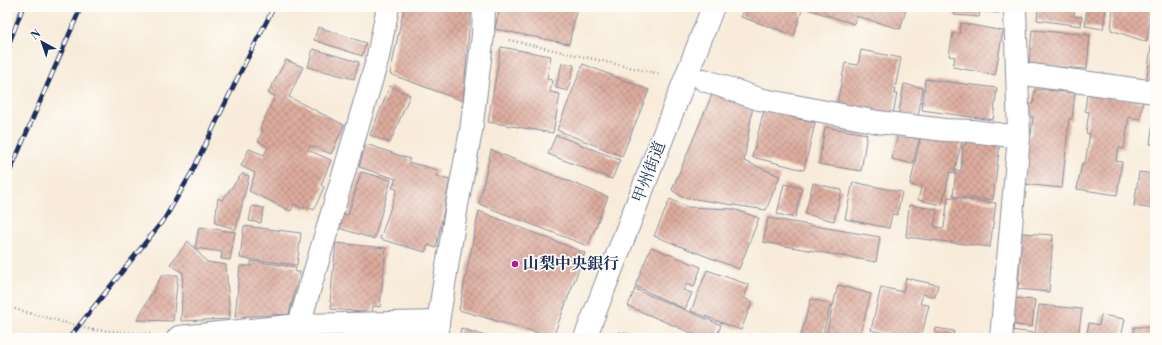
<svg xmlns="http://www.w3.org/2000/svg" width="1162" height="345" viewBox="0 0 1162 345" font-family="'Libre Bodoni','Noto Serif JP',serif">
<defs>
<pattern id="building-cross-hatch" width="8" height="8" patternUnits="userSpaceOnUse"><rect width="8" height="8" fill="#ddab9d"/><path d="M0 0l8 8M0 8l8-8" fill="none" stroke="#b28c83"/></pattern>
</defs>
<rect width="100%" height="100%" fill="#fdfcf7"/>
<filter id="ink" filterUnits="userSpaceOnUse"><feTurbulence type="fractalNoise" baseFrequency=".025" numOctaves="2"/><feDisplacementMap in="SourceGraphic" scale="8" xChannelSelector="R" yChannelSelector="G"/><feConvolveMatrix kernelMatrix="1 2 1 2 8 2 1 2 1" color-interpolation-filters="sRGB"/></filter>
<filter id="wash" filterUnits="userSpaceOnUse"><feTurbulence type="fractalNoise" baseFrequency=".012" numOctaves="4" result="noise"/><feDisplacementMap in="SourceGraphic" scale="16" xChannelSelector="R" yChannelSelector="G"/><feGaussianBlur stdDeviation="0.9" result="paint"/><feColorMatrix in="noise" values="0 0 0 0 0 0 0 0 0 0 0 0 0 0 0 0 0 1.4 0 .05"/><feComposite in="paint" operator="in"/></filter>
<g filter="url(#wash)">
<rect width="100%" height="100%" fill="#f8ebd9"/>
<g id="blocks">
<path fill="url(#building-cross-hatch)" d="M 404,7 L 471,7 L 463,101 L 390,74 Z
M 500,7 L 577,7 L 569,44 L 495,29 Z
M 745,7 L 803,7 L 794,35 L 741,17 Z
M 808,7 L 897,7 L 906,10 L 900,29 L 856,16 L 854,24 L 807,9 Z
M 955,7 L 1000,7 L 999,13 L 980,11 L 979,17 L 954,15 Z
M 1038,7 L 1075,7 L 1074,16 L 1082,17 L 1081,26 L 1037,20 Z
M 1087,7 L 1106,9 L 1103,29 L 1085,26 Z
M 1113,7 L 1151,7 L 1147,42 L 1111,30 Z
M 961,23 L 1003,31 L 995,75 L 953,67 L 955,57 L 949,56 L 953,33 L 959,34 Z
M 1154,25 L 1155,25 L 1155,85 L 1146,83 Z
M 318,27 L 366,43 L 362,56 L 314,40 Z
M 1032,30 L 1090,35 L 1087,69 L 1029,65 Z
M 501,47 L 551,56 L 547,79 L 552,80 L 550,92 L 560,94 L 553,133 L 488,122 Z
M 313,49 L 359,62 L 354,79 L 308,67 Z
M 861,50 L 901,58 L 894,94 L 897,94 L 893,115 L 837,104 L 845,63 L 858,65 Z
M 286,60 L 303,67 L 289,97 L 344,125 L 331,154 L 310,145 L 308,150 L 331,160 L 321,185 L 324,187 L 314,210 L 305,206 L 304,209 L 294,204 L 291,211 L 249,191 L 255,173 L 241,166 L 249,149 L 264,155 L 268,147 L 258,141 L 263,130 L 260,128 L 275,96 L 268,93 Z
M 562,63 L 574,65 L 568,91 L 556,88 Z
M 583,64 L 649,90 L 622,156 L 557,130 Z
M 925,79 L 997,88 L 993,120 L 922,110 Z
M 904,84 L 923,88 L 918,117 L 899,113 Z
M 390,86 L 410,95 L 390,143 L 370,135 Z
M 1035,89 L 1075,93 L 1072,119 L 1069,119 L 1062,188 L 1023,184 L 1028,135 L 1031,135 L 1033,117 L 1027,117 L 1028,104 L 1033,104 Z
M 713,92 L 753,105 L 744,161 L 780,176 L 766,210 L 682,197 L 672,190 Z
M 1087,94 L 1143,102 L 1140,119 L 1129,117 L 1124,149 L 1119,148 L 1116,161 L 1122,162 L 1117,195 L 1077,189 L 1082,163 L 1085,163 L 1090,134 L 1086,133 L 1089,112 L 1085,111 Z
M 764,110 L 815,123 L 804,170 L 752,157 Z
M 1154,115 L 1155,115 L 1155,145 L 1150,144 Z
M 825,127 L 867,134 L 861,171 L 819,164 Z
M 922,132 L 962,141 L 954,173 L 950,172 L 942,205 L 918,200 L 921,187 L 910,185 Z
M 898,134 L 919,139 L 913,164 L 892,159 Z
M 556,135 L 620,160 L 612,179 L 548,154 Z
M 966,139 L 1000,143 L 993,200 L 953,196 L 956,170 L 961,171 L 963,145 L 966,145 Z
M 366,144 L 410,159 L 408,162 L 438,170 L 436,176 L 450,180 L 436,248 L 428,245 L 425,252 L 380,239 L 397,189 L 392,188 L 396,179 L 359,167 Z
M 491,150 L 608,197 L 588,246 L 479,204 Z
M 361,172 L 391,180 L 374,239 L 339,228 L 343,214 L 348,215 Z
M 1139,172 L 1155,174 L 1155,209 L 1134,206 Z
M 242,174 L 249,176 L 236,229 L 215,223 L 218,198 L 222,200 Z
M 853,182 L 902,192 L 897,215 L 892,214 L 889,228 L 845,219 Z
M 813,183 L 842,190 L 834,221 L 805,214 Z
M 784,184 L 802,188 L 795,218 L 777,214 Z
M 948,197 L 996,203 L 990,247 L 906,237 L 909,205 L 937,209 L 934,227 L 944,228 Z
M 670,199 L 687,207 L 733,209 L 759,218 L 739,269 L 654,236 Z
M 252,206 L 264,208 L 261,223 L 249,221 Z
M 479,211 L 585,253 L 553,337 L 459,310 Z
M 768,218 L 880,237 L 876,262 L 763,242 Z
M 244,226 L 301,233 L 297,265 L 240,258 Z
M 199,227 L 235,232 L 230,260 L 221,259 L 222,252 L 195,248 Z
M 1022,233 L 1053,235 L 1049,292 L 1018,289 Z
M 188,241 L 207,262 L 226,265 L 230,319 L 181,321 L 183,273 L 170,264 Z
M 336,243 L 386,248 L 380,307 L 373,306 L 372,313 L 331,309 L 331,302 L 330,302 Z
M 651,247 L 701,267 L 694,287 L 687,284 L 683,290 L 692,293 L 685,309 L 635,286 Z
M 251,261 L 296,267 L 295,272 L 300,272 L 289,314 L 235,317 L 240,266 L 251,266 Z
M 707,270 L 749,285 L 744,298 L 752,302 L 741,330 L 691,311 Z
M 162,275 L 178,275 L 173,321 L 137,320 Z
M 906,278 L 938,285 L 935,297 L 923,294 L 920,304 L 929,305 L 921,338 L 907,338 L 871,330 L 881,287 L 903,292 Z
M 838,285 L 871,294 L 859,338 L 825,338 Z
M 635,289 L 721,325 L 716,338 L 703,338 L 628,306 Z
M 1014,298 L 1035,300 L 1032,327 L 1011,324 Z
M 811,299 L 831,304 L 822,338 L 800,338 Z
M 1039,305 L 1082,309 L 1078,338 L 1009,338 L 1010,330 L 1035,333 Z
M 1101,315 L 1125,319 L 1121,338 L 1086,338 L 1089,323 L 1099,325 Z
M 1134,327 L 1155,327 L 1155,338 L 1134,338 Z
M 461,328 L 491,338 L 459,338 Z
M 936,328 L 954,331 L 953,338 L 935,338 Z
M 619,332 L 647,337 L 647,338 L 618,338 Z
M 381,336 L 427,336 L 427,338 L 381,338 Z"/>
</g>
</g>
<g filter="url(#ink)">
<use href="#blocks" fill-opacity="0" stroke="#8a8d9c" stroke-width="1"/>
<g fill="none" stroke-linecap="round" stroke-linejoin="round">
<defs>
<path id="minor" d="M 1017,73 L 1155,92
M 704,80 L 759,99 L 878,122 L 945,130 L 972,131 L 1019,137
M 178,338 L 179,337 L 299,325 L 438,322
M 295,338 L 377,61 L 388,7
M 438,338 L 438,322 L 457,205 L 471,131 L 483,35 L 484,7
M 585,338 L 713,7
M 1001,338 L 1019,137 L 1015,7"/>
</defs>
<use href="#minor" stroke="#8a8d9c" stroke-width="24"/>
<path stroke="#8a8d9c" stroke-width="2.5" stroke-dasharray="1 3" stroke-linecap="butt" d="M 509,40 L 660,74
M 93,330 L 153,334"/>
<use href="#minor" stroke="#fff" stroke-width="22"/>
<defs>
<path id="rail" d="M 7,49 L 23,7
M 7,178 L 81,7
M 69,338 L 165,218 L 192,172 L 239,75 L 274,7"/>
</defs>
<use href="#rail" stroke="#1b2f5e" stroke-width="4.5"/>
<use href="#rail" stroke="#fdfcf7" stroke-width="3" stroke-dasharray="9" stroke-linecap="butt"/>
<path stroke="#8a8d9c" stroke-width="2.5" stroke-dasharray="1 3" stroke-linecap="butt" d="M 7,307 L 93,330"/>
</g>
</g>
<circle fill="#b5179e" stroke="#fdfcf7" stroke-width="1.5" cx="515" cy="264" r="4"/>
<g text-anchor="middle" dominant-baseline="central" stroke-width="3.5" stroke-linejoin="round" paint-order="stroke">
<g font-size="16" fill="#1b2f5e" stroke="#fdfcf7">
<text transform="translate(649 172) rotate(-69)">甲州街道</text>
</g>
<g font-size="16" font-weight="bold" fill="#1b2f5e" stroke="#fdfcf7" text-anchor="start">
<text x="523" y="264">山梨中央銀行</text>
</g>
</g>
<rect width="1162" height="345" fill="none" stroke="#fdfcf7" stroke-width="24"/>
<g transform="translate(42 42) rotate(320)" stroke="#fdfcf7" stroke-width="3" paint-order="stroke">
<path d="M0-3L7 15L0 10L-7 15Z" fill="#1b2f5e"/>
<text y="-6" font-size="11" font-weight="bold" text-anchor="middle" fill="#1b2f5e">N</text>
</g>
</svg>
